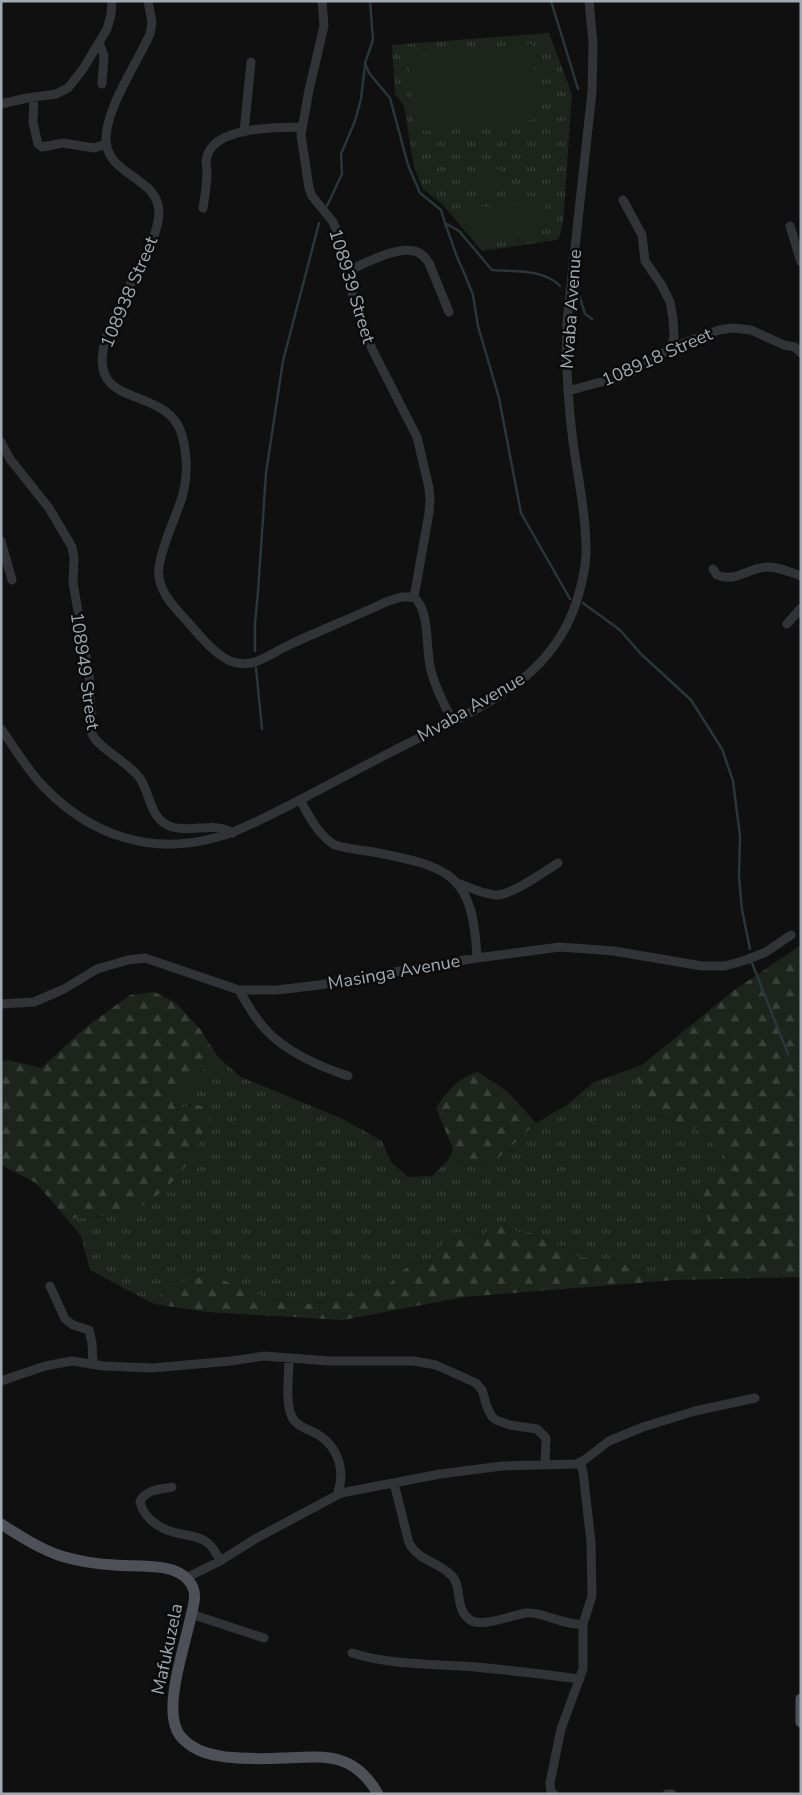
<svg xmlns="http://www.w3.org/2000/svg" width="802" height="1795" viewBox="0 0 802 1795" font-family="'Nunito Sans',sans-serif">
<defs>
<pattern id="grass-tufts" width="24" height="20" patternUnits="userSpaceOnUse" patternTransform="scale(1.25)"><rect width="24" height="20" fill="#1c241c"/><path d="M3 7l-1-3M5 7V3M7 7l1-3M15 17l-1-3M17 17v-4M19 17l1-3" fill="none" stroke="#3a413b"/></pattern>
<pattern id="forest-firs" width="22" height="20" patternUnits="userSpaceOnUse" patternTransform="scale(1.25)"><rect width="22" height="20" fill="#1c241c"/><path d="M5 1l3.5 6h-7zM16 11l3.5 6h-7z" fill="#3a413b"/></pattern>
</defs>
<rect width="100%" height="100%" fill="#101011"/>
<path fill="url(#grass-tufts)" d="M 549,33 L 572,94 L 563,224 L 560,235 L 557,240 L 482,251 L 443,205 L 423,189 L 414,167 L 404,106 L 395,94 L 392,45 Z
M 218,1057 L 241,1077 L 343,1119 L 382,1141 L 391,1162 L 408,1177 L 432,1176 L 449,1159 L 470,1165 L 492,1164 L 536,1123 L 567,1105 L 594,1082 L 642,1065 L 637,1078 L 657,1115 L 697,1130 L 722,1152 L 728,1167 L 718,1178 L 695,1185 L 692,1192 L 709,1220 L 711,1228 L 699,1239 L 667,1259 L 654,1281 L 618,1261 L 578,1257 L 564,1247 L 547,1242 L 533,1233 L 517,1232 L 503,1222 L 482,1236 L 457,1232 L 449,1235 L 434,1256 L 427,1262 L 411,1263 L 387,1286 L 363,1289 L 338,1299 L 313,1304 L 287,1302 L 254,1294 L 165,1288 L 154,1304 L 90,1270 L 81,1236 L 67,1219 L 105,1216 L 192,1104 L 177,1110 L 173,1104 L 175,1096 Z"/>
<path fill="url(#forest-firs)" d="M 801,945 L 801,1277 L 675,1280 L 464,1297 L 343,1320 L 207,1312 L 154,1304 L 165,1288 L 172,1284 L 205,1276 L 223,1280 L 254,1294 L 287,1302 L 313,1304 L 338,1299 L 363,1289 L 387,1286 L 411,1263 L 428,1262 L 434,1256 L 449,1235 L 457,1232 L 482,1236 L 496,1221 L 503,1222 L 517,1232 L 533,1233 L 547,1242 L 564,1247 L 578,1257 L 618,1261 L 654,1281 L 667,1259 L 699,1239 L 711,1228 L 709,1220 L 692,1192 L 695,1185 L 717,1178 L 728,1167 L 722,1152 L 697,1130 L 657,1115 L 645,1103 L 637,1078 L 642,1065 L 733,991 Z
M 154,992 L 175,1002 L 200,1029 L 218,1057 L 175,1096 L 173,1104 L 177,1110 C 192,1104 202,1100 211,1117 C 206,1128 202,1139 196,1149 C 186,1170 158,1200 136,1208 C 114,1216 90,1217 67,1219 L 36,1183 L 1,1165 L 1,1062 L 8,1060 L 41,1068 L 85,1028 L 130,995 Z
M 478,1072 L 507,1091 L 536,1123 L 492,1164 L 470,1165 L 449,1159 L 453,1149 L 436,1108 C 447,1092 458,1077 478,1072 Z"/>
<path fill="#1c241c" d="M 532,44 L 539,119 L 415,132 L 408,57 Z
M 500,169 L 502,186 L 467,190 L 465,173 Z
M 545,203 L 546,224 L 542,230 L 476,238 L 453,209 Z"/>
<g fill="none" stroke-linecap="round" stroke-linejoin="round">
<path stroke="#29363a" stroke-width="2.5" d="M 370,1 L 373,40 L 365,63 L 369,73 L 390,98 L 408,165 L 420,193 L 441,210 L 445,223 L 459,231 L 492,270 C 515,272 544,269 560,286
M 551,1 L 578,89
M 327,206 L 342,174 L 341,154 L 355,121 L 361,99 L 365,65
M 445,223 L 457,257 L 465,275 L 473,295 L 478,326 L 499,398 L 521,513 L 570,599
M 577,288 L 585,314 L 592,319
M 583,603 L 620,630 L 640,653 L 691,700 L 722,749 L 733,781 L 740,836 L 739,877 L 742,910 L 750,949
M 255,651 L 255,623 L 258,592 L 266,473 L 283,361 L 319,223
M 256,668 L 262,729
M 752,963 L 788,1054"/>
<path stroke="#313337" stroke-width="9" d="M 148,1 L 152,22 L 150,34 C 137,63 106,108 106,139 C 106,176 158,176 159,212 C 159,236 138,268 128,289 C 120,304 114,319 107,335 C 81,414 166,381 182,435 C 188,458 188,484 179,506 C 172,526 162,546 159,567 C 156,588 172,605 185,619 C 197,632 216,657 233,662 C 239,664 249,664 255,662 C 267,658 278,650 289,645 C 321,630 354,617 386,602 L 401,597 L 414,597 C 431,612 425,650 431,671 C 436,689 444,705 453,721
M 322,1 L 324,26 L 309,90 L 301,135 L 309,188 L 312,196 L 333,222 L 336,229 L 355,304 L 372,349 L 417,437 L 429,488 L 430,500 L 429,513 L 414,597
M 99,42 L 104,56 L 102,84
M 34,97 L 33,123 L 38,144 L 42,147 L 63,143 L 94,148 L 106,144
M 1,104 L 27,98 L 56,94 L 68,88 L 83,69 L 107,29 L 111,15 L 112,1
M 244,132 L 251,62
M 623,200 L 642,235 L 645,261 L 661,284 L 670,302 L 673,318 L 674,337 L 671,348
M 203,208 C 205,196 207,184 207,172 C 207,169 206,164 206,161 C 210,125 276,128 302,127
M 790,226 L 801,262
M 347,271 C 364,264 396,246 414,251 C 421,252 425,257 429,263 L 449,312
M 568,391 L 619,377 L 634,371 L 671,348 L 719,330 L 733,328 L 751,330 L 784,345 L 795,347 L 801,353
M 1,442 L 10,459 L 49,508 L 72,547 L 74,558 L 73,583 L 89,673 L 92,725 L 92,734 L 95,739 C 107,753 127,762 139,777 C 151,793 149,820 172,827 C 193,833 214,821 233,833
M 1,541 L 12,580
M 713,569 L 717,575 C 735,583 748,568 766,567 C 777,566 790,572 801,576
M 787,624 L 801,608
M 1,729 C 15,748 27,770 44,787 C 91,836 152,856 218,837 C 234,833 249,825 264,818 C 311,795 357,769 405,745 C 473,710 547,685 575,606 C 581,588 586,569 586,551 C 586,514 578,478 573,442 C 568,402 565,362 567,321 L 592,92 L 593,43 L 589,1
M 300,800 C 309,816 319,836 335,845 C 348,849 361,850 373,852 C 451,867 473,874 477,958
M 457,883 C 469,887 483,894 495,895 C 510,897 545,871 558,863
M 239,990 C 247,1004 255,1019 267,1031 C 287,1052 321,1067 348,1076
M 1,1004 L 34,1002 L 64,989 L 97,969 L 128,960 L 145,958 L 239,990 L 277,990 L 319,985 L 477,958 L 560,947 L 614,951 L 702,966 L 725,966 L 746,960 L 766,952 L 791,935
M 50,1286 L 65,1319 L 73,1325 L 89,1330 L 92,1343 L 93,1364
M 289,1359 C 289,1374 285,1404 292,1417 C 297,1427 308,1429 317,1434 C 339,1447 346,1472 337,1495
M 1,1381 L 45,1366 L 72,1361 L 103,1366 L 152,1368 L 231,1361 L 264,1356 L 330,1361 L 414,1361 L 436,1365 L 476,1383 L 482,1390 L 487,1407 L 492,1417 L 496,1420 L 510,1425 L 537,1429 L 546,1438 L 545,1465
M 394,1483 L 409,1543 C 420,1562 437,1561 451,1575 C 463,1586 454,1609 470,1620 C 481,1628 512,1615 526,1613 C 542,1611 563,1626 583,1624
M 172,1487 C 159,1490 147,1489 140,1501 C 142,1516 158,1528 173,1532 C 183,1535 194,1535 203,1540 C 212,1544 216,1553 220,1561
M 186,1578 L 220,1561 L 255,1539 L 341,1493 L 440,1474 L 502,1466 L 576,1464 L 583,1461 L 609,1441 L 643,1427 L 695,1411 L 755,1398
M 191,1614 L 264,1638
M 352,1653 C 387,1664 426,1664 462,1666 C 502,1669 541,1674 580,1679
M 554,1794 L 551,1793 L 550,1783 L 561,1729 L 583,1669 L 583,1624 L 592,1596 L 591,1542 L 583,1472 L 580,1462
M 667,1794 L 672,1794"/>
<path stroke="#4d5056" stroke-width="11" d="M 1,1524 C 20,1536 40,1549 61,1556 C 78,1561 96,1564 114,1565 C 135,1567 175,1562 189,1581 C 199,1593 193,1606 190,1620 C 184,1648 167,1698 175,1725 C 177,1734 183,1740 190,1745 C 201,1753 214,1755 226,1757 C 245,1759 264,1759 283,1758 C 325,1756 354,1752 378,1794
M 801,1699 L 801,1722"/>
</g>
<g text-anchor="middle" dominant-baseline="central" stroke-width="5" stroke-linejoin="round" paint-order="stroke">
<g font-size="18" fill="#a0aab3" stroke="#0b0b0c">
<text transform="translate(352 286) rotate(73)">108939 Street</text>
<text transform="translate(129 292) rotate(-67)">108938 Street</text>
<text transform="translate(571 309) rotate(-86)">Mvaba Avenue</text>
<text transform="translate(657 357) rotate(-24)">108918 Street</text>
<text transform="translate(85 671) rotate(82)">108949 Street</text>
<text transform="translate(471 707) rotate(-30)">Mvaba Avenue</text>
<text transform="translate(394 972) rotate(-10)">Masinga Avenue</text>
<text transform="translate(167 1649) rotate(-78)">Mafukuzela</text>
</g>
</g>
<rect width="802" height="1795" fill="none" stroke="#a0aab3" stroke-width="5"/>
</svg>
